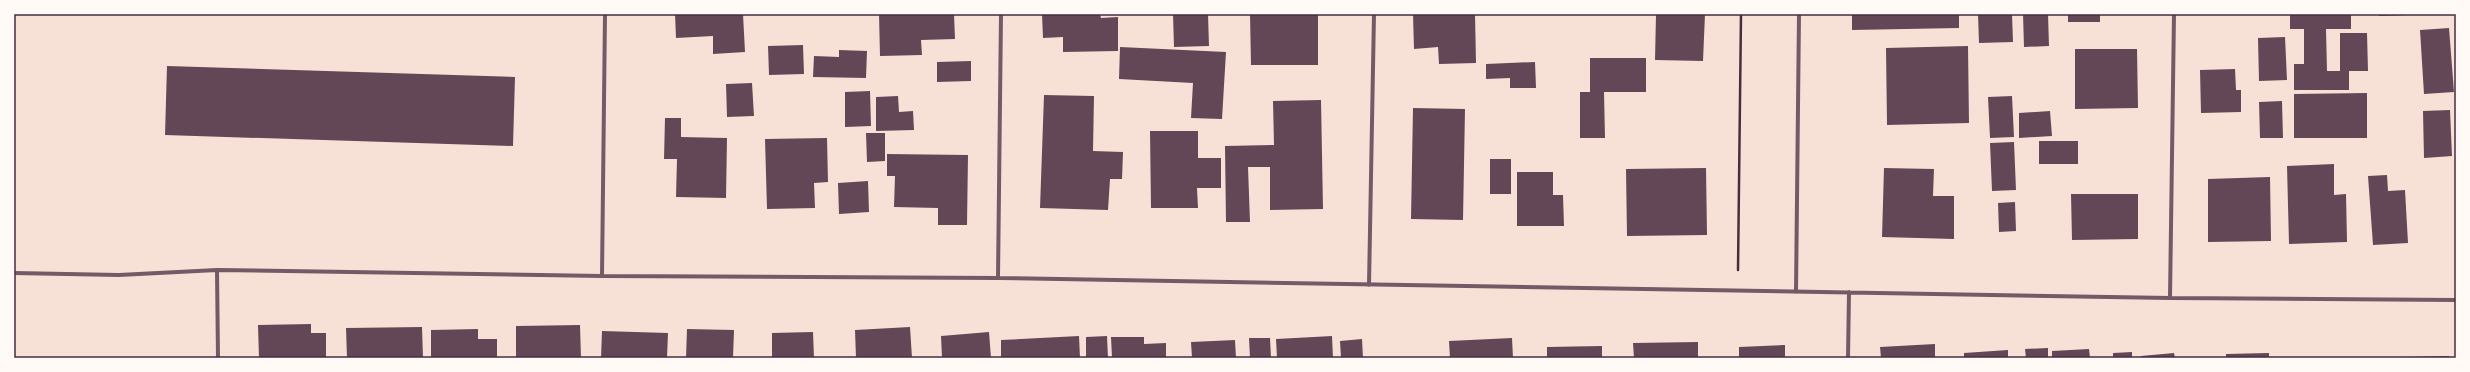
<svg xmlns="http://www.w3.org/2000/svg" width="2470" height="372" viewBox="0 0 2470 372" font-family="Arial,sans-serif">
<rect width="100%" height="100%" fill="#f7e1d7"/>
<path fill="#644757" d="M 675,14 L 743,14 L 745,52 L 713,54 L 713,36 L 676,38 Z
M 879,14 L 954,14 L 955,39 L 921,40 L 922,55 L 880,56 Z
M 1042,14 L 1100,14 L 1101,18 L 1118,17 L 1118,51 L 1063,52 L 1063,37 L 1043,38 Z
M 1173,14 L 1208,14 L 1209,46 L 1174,47 Z
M 1250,14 L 1318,14 L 1318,65 L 1251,65 Z
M 1413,14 L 1475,14 L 1476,63 L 1439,64 L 1438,47 L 1414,49 Z
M 1656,14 L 1705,14 L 1703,61 L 1655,60 Z
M 1852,14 L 1959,14 L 1959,28 L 1852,30 Z
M 1978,14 L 2012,14 L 2013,42 L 1979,43 Z
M 2023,14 L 2048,14 L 2049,46 L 2024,47 Z
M 2068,14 L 2100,14 L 2100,22 L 2068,22 Z
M 2290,14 L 2351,14 L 2351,29 L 2326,29 L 2327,71 L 2340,71 L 2340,33 L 2367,33 L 2368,71 L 2349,71 L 2349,90 L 2294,90 L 2294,64 L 2304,64 L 2304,29 L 2290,29 Z
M 2379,14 L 2410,14 L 2410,15 L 2379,16 Z
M 2449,28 L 2454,92 L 2424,94 L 2420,30 Z
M 2285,37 L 2287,80 L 2259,81 L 2258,38 Z
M 803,45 L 804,74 L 769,75 L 768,46 Z
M 1968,46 L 1969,123 L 1887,125 L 1886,48 Z
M 1120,47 L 1226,52 L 1222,119 L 1191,118 L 1193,83 L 1119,79 Z
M 2075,49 L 2137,49 L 2138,108 L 2075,109 Z
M 839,50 L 867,51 L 866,78 L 813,77 L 814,56 L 839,57 Z
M 1590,58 L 1646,58 L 1646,92 L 1604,92 L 1605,138 L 1580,138 L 1580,92 L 1590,92 Z
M 971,61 L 971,81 L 937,82 L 937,62 Z
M 1535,62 L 1536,88 L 1510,88 L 1510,78 L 1486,79 L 1486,64 Z
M 167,66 L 515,77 L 513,146 L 165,135 Z
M 2235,69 L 2236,90 L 2241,90 L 2241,112 L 2201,113 L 2200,70 Z
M 752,83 L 754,116 L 727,117 L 726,84 Z
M 870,91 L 871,126 L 845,127 L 845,92 Z
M 2367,93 L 2367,138 L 2294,138 L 2294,94 Z
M 1044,95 L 1094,96 L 1093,151 L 1123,152 L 1122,179 L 1110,179 L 1108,210 L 1040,208 Z
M 898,96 L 899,112 L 913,111 L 914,130 L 876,131 L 876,97 Z
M 2012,96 L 2014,137 L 1990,138 L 1988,97 Z
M 1321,100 L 1323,209 L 1270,210 L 1270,167 L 1248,167 L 1250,222 L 1226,222 L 1225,146 L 1274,145 L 1273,101 Z
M 2282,101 L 2283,138 L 2260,138 L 2259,102 Z
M 1413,108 L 1465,109 L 1463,220 L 1411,219 Z
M 2450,110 L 2452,156 L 2424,158 L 2423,111 Z
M 2050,111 L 2052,136 L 2019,138 L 2019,113 Z
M 665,118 L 681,118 L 681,137 L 727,138 L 726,198 L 676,197 L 677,159 L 664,159 Z
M 1150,131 L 1198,131 L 1198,158 L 1221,158 L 1221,188 L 1197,188 L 1198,208 L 1151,208 Z
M 866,133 L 885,133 L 885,161 L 867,162 Z
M 827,138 L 828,182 L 814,183 L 815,208 L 767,209 L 765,139 Z
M 2039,141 L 2078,141 L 2078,164 L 2039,164 Z
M 2014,142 L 2016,190 L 1992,191 L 1990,143 Z
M 887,154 L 968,155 L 967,225 L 938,225 L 938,208 L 894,207 L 895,176 L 887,176 Z
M 1490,159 L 1511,159 L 1511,194 L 1490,194 Z
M 2334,164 L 2334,195 L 2346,194 L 2347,242 L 2289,244 L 2287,166 Z
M 1706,168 L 1707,235 L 1627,236 L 1626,169 Z
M 1884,168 L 1934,169 L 1933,196 L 1954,196 L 1954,239 L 1882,237 Z
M 1517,172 L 1553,172 L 1553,195 L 1563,195 L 1564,226 L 1517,226 Z
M 2387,175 L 2388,191 L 2405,190 L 2408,243 L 2373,245 L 2368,176 Z
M 2270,177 L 2271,241 L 2208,242 L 2208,179 Z
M 868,181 L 869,212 L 839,214 L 838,183 Z
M 2071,194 L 2138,194 L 2138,239 L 2072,240 Z
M 2015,202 L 2016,231 L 1999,232 L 1998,203 Z
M 311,324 L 311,333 L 326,333 L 326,358 L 259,358 L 258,325 Z
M 580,325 L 581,358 L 516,358 L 516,326 Z
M 422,327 L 423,358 L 347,358 L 346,328 Z
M 910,327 L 912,358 L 856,358 L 855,330 Z
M 478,329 L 478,339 L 497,339 L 497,358 L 431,358 L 431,330 Z
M 687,329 L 734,330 L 733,358 L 686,358 Z
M 602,331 L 668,333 L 667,358 L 601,358 Z
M 813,332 L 814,358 L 772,358 L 772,333 Z
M 989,332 L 991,358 L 942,358 L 941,336 Z
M 1079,336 L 1080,358 L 1001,358 L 1001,340 Z
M 1107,336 L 1108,358 L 1086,358 L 1086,337 Z
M 1332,336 L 1333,358 L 1277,358 L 1276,339 Z
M 1111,337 L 1144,337 L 1144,344 L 1166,343 L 1166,358 L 1112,358 Z
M 1249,338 L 1270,338 L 1271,358 L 1250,358 Z
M 1512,338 L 1513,358 L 1450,358 L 1449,341 Z
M 1362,339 L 1363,358 L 1341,358 L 1340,341 Z
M 1235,340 L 1236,358 L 1192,358 L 1191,342 Z
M 1698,342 L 1698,358 L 1634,358 L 1633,343 Z
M 1935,344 L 1935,358 L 1881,358 L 1880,347 Z
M 1785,345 L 1785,358 L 1739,358 L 1739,347 Z
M 1602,346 L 1602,358 L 1547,358 L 1547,347 Z
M 2048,348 L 2048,358 L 2026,358 L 2025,349 Z
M 2089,349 L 2090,358 L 2052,358 L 2052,351 Z
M 2008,350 L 2008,358 L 1964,358 L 1964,353 Z
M 2132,352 L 2132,358 L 2113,358 L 2113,353 Z
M 2174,353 L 2175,358 L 2141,358 L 2141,356 Z
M 2269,353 L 2269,358 L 2226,358 L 2226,354 Z
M 2449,356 L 2449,358 L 2406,358 L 2406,357 Z"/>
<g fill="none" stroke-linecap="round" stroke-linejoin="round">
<path stroke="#4a2c40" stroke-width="2.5" d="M 1738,270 L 1741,14"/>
<path stroke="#755966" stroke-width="4" d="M 217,270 L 218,358
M 14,273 L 119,275 L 217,270 L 602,276 L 998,278 L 2170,298 L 2456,300
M 602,276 L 605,14
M 998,278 L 1001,14
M 1369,285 L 1374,14
M 1796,292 L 1799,14
M 2170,298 L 2174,14
M 1848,358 L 1849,292"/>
</g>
<rect width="2470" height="372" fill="none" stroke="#fffaf5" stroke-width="30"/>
<rect x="15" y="15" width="2440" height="342" fill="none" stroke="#4a2c40" stroke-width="1.5"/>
</svg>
